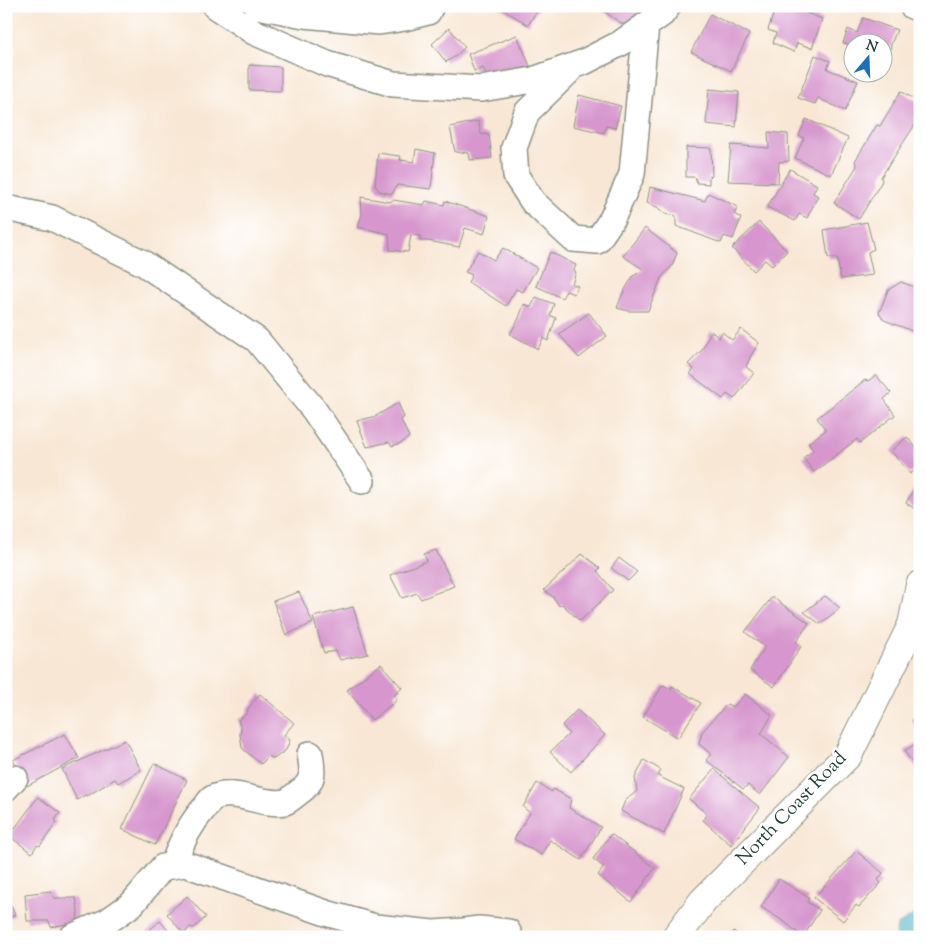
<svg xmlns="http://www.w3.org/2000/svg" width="926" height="943" viewBox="0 0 926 943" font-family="'Sorts Mill Goudy',serif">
<rect width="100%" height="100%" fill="#fff"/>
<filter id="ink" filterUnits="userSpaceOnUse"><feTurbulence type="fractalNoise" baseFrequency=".02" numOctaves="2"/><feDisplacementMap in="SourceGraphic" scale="10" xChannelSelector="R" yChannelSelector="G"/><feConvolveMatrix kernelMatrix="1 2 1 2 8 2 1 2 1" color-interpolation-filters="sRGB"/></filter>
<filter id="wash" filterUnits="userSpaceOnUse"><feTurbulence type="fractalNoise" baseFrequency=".0096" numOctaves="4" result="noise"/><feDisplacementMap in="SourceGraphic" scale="20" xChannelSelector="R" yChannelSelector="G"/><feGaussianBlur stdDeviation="1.12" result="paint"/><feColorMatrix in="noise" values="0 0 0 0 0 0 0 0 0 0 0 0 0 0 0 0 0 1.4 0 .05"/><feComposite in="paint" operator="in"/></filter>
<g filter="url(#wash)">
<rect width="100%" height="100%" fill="#f8e7d4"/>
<path fill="#40abbf" stroke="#30747a" d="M 920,911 L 920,937 L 895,937 L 897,925 Z"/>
<g id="blocks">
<path fill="#d797ce" d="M 498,6 L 540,6 L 528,25 Z
M 607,6 L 647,6 L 640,18 L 629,28 L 603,11 Z
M 776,6 L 789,6 L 822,19 L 812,48 L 797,43 L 794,52 L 773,43 L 776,33 L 768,30 Z
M 710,14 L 749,34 L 731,71 L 691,52 Z
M 863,18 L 897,30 L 891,44 L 890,56 L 886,66 L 884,65 L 884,42 L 854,42 L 854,46 L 843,43 L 848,29 L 857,33 Z
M 449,28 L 465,47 L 456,56 L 446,62 L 432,44 Z
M 517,35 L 530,66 L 490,81 L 483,68 L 474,71 L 468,54 Z
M 815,55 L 830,61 L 827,69 L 858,81 L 845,111 L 818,98 L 815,104 L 798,98 Z
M 249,65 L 281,67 L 281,91 L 249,90 Z
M 709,89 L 739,92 L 736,127 L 706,124 Z
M 901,91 L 920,103 L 920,117 L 881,177 L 882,181 L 859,219 L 834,203 L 857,166 L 855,161 L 877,125 L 880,126 Z
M 579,95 L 621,106 L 615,128 L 606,126 L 604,133 L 573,126 Z
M 806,119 L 848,138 L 831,175 L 795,158 L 804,138 L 799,136 Z
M 478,121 L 481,134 L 489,135 L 492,158 L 470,160 L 469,153 L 455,152 L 450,127 Z
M 768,132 L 788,134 L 789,161 L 779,162 L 778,183 L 728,181 L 731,145 L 769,148 Z
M 686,147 L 711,148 L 712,176 L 709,177 L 709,184 L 697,183 L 695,177 L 686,177 Z
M 416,149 L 435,153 L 431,189 L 397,185 L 392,194 L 379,191 L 375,185 L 378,153 L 399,156 L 401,157 L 400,160 L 414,162 Z
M 790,169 L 817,185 L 813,193 L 818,196 L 807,218 L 799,214 L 795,221 L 767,207 Z
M 650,187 L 705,201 L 708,193 L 738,207 L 734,214 L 741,218 L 733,239 L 724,236 L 721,243 L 676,226 L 676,216 L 665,214 L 657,207 L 647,203 Z
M 361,197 L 390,202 L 393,200 L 424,205 L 426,201 L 444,205 L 445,201 L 489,216 L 484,234 L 465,228 L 459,247 L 428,241 L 420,241 L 420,236 L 411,235 L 408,252 L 390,250 L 389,234 L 358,227 L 362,214 Z
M 759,222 L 787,251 L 772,266 L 765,260 L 754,271 L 732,248 Z
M 867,222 L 874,249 L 868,252 L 873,275 L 841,279 L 837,258 L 828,258 L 824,230 Z
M 645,228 L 677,253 L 672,266 L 661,278 L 648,311 L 629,311 L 617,308 L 622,295 L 633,276 L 644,270 L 623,256 Z
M 503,248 L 537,268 L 523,292 L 516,289 L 506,306 L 468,282 L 472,275 L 465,272 L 478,251 L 494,260 Z
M 550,252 L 576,265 L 574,270 L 576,272 L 572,284 L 578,286 L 574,294 L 566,291 L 562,298 L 536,286 Z
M 901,282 L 920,289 L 920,334 L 884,320 L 879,313 L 888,290 Z
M 536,297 L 554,304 L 550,315 L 556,318 L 548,341 L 543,338 L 538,349 L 510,334 L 519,318 L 524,304 L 531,307 Z
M 589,313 L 607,336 L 579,358 L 559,334 Z
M 741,329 L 759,343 L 751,355 L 746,367 L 754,373 L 734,399 L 727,394 L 723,399 L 690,374 L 694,369 L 688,364 L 702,350 L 711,331 L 719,338 L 722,332 L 732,340 Z
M 876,375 L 891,393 L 884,399 L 895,415 L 860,443 L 857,439 L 814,472 L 803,458 L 813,450 L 808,443 L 826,430 L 817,418 L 865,380 L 868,381 Z
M 398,403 L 404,417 L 401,420 L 409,437 L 401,443 L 392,446 L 389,442 L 367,447 L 357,421 L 376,416 Z
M 907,437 L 920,452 L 920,466 L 910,474 L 891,451 Z
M 916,485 L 920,488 L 920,502 L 915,509 L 906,503 Z
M 436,550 L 454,586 L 421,599 L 417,593 L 402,598 L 390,575 L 427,561 L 424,554 Z
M 582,554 L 600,568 L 597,571 L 613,590 L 580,621 L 562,604 L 559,606 L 554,598 L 544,590 Z
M 619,558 L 637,572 L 628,581 L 611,568 Z
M 299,592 L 313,623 L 286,635 L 273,601 Z
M 825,596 L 840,608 L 820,624 L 804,612 Z
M 772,597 L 809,623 L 796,642 L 801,646 L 800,648 L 774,687 L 750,670 L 765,647 L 745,632 Z
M 353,607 L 368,654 L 340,660 L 336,651 L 324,653 L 313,617 Z
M 381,664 L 402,688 L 394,695 L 397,700 L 372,720 L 347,690 Z
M 663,685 L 671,689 L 672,686 L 701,703 L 678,738 L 643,717 Z
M 260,694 L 294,723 L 284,735 L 290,740 L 286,750 L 274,759 L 269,756 L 261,764 L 242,748 L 240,734 L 241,729 L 238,720 L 246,714 L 249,707 Z
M 745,694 L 772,715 L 761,734 L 789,757 L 760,795 L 748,785 L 743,789 L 706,760 L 711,754 L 699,744 L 702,732 L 727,704 L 733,707 Z
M 577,710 L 605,735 L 571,772 L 550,752 L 569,734 L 562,725 Z
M 920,716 L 920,735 L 912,720 Z
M 65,734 L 79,758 L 27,786 L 13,760 Z
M 125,740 L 141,770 L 118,783 L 115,779 L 87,796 L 85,795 L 77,800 L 62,769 Z
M 920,741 L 920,769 L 918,770 L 904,751 Z
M 644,760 L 661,770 L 658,776 L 684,789 L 664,834 L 621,811 L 625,801 L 637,791 L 635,778 Z
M 154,763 L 187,780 L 155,845 L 122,829 Z
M 714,769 L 760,808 L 731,845 L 703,820 L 707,814 L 689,799 Z
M 537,783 L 552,792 L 553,789 L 555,790 L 571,799 L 569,808 L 601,827 L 581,860 L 550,840 L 541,855 L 514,839 L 530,813 L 523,807 Z
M 38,797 L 60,813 L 55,820 L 57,822 L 40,846 L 37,845 L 32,853 L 9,836 Z
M 611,834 L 655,868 L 631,902 L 598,875 L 604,867 L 593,859 Z
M 856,851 L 883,873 L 878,880 L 881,883 L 859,907 L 856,905 L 843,921 L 814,898 Z
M 779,879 L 809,898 L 807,902 L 820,910 L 803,937 L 786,923 L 761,907 Z
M 51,891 L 54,898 L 76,898 L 78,910 L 77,922 L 51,927 L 49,921 L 27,921 L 25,894 Z
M 6,893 L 15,915 L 6,919 Z
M 187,896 L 206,917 L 194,928 L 190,927 L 184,934 L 167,914 Z
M 160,921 L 174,937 L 141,937 Z
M 734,931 L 740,937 L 729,937 Z"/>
</g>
</g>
<g filter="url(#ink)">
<use href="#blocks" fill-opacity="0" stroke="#8c9284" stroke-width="1"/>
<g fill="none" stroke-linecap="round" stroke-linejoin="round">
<defs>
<path id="street" d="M 215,6 L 254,32 L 327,64 L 393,84 L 481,89 L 533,80 L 584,62 L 621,43 L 662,14 L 668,6
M 257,6 L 304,15 L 379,22 L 405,18 L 428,12 L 431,6
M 912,6 L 920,9
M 569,71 L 527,112 L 514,148 L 516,176 L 533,202 L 573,239 L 597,241 L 612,219 L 632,174 L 646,25
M 6,208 L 52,218 L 143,263 L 257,340 L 314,410 L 362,481
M 6,788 L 15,778
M 173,866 C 180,843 190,824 206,806 C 208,804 210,799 213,798 C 233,787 263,807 285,802 C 289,801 294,796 298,793 C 315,782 313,772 310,754
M 72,937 L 108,921 L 132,904 L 163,867 L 185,864 L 326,913 L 375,927 L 433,933 L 464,931 L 479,929 L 508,932 L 510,937"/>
<path id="primary" d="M 676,937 L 703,901 L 848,755 L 912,625 L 920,585"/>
</defs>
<use href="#street" stroke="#8c9284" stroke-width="28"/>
<use href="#primary" stroke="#8c9284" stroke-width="30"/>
<use href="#street" stroke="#fff" stroke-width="25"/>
<use href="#primary" stroke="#fff" stroke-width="28"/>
</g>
</g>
<g text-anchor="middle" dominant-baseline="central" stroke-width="5" stroke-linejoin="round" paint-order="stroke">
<g font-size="19" fill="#1f3d34" stroke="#fff">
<text transform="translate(792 809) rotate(-46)">North Coast Road</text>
</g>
</g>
<rect width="926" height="943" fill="none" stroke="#fff" stroke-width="25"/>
<g transform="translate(868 58) rotate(19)"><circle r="24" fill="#ffffff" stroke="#a5b1ae"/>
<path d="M0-4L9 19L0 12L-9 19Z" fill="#1f6fb2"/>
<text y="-8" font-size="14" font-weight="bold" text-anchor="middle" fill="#1f3d34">N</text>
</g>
</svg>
